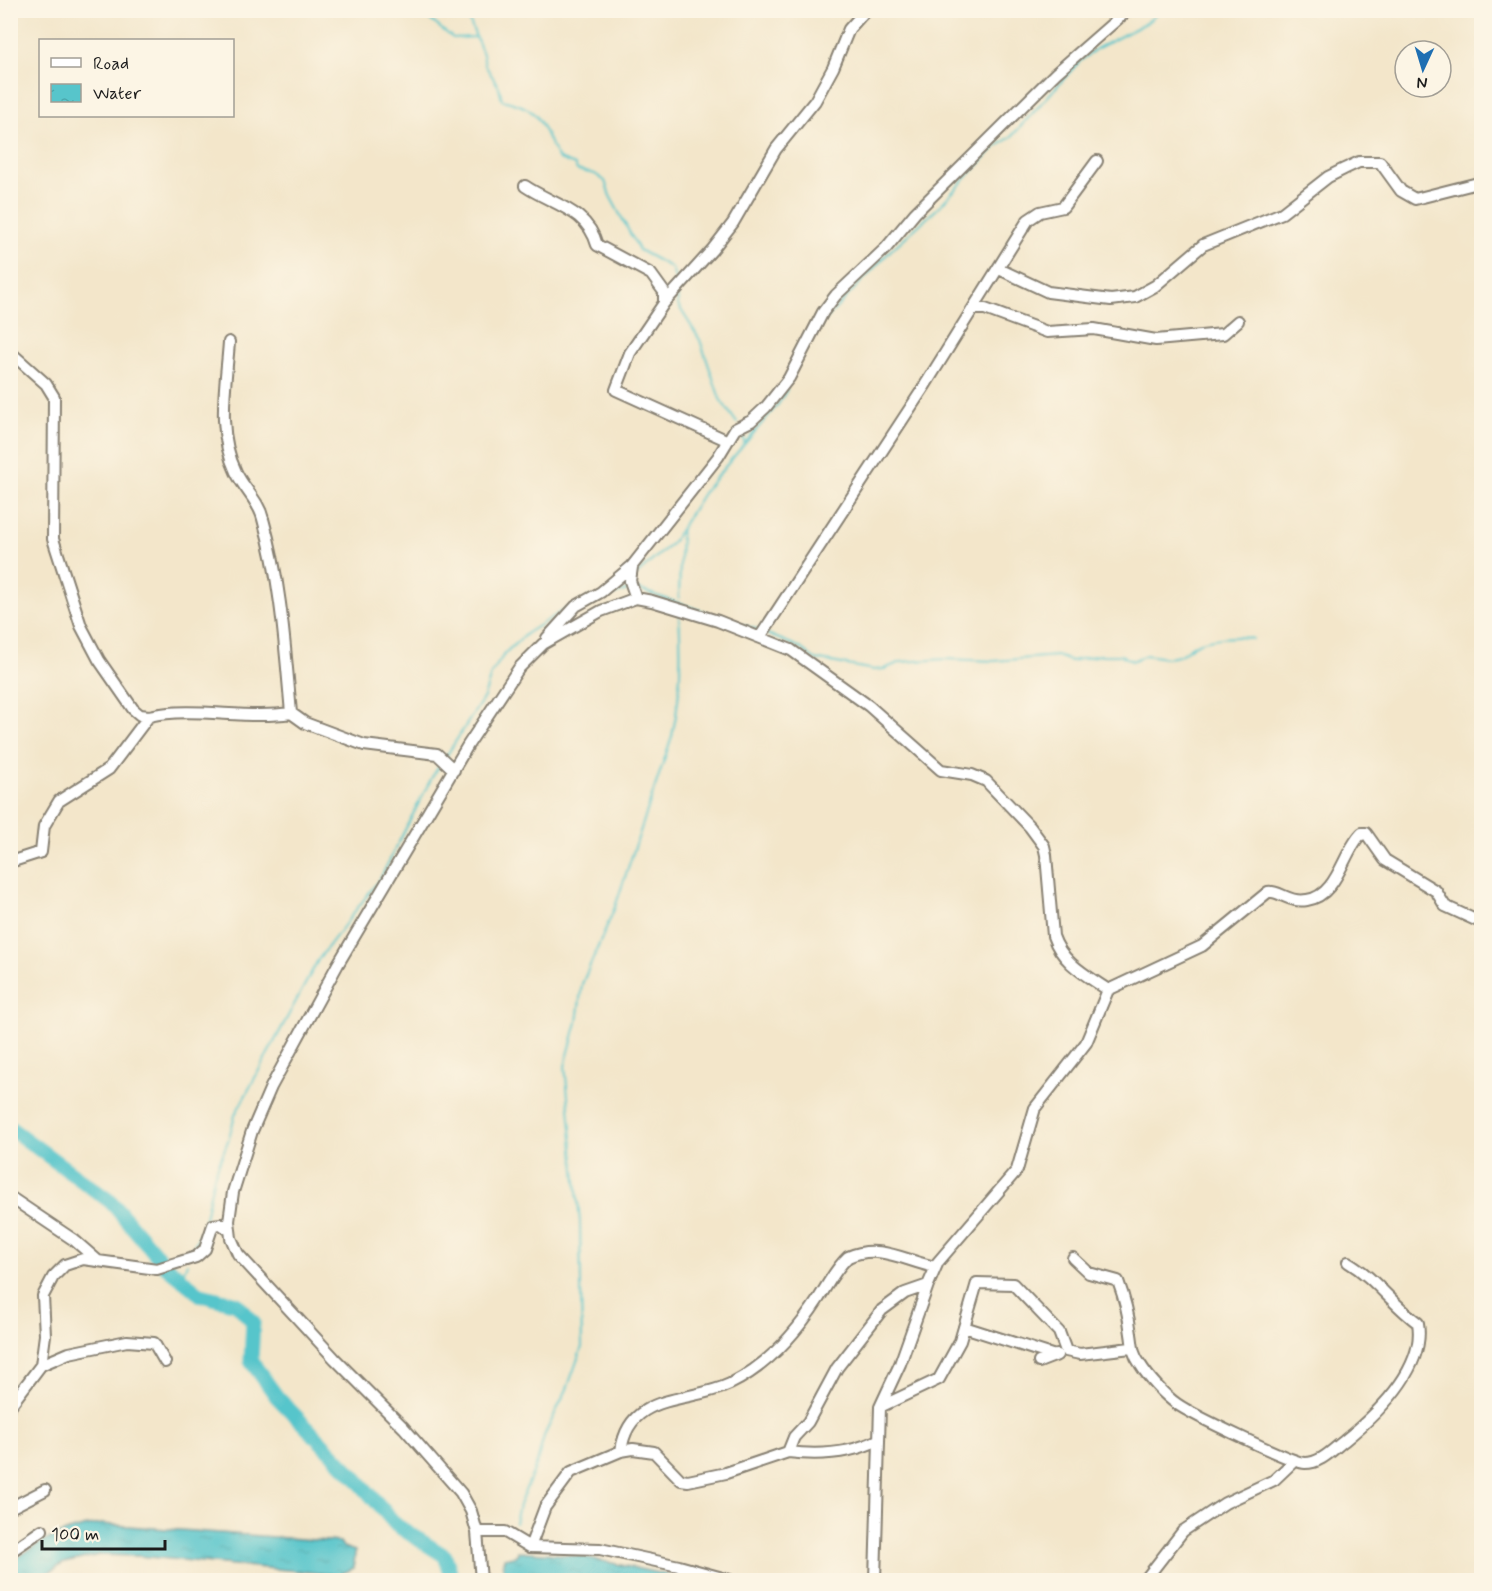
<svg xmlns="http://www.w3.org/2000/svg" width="1492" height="1591" viewBox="0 0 1492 1591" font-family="Mynerve,sans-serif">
<defs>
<pattern id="water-ripples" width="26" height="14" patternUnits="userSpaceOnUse" patternTransform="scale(1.5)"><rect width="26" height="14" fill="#57c5cb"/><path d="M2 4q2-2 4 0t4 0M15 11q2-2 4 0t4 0" fill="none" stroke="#4ba9ae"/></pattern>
</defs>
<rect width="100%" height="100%" fill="#fcf5e5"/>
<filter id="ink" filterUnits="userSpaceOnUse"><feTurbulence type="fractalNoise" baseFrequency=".0167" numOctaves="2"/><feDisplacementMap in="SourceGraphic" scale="12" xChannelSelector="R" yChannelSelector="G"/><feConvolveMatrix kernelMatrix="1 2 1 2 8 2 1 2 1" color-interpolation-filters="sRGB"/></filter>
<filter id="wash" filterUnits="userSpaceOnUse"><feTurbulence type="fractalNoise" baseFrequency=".008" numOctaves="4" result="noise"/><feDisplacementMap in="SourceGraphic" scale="24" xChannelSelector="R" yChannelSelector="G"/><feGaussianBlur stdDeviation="1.35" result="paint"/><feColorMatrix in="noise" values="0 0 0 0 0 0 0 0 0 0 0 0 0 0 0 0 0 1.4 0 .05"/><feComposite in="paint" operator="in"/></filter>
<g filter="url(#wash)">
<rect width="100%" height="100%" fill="#f3e6ca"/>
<path fill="url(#water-ripples)" stroke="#3a7074" stroke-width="1.5" d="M 101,1524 L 340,1542 L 343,1547 L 355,1551 L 354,1568 L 339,1575 L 139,1556 L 99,1555 L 64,1563 L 36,1580 L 11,1580 L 11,1563 C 38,1541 66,1528 101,1524 Z
M 518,1551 L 579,1556 L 691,1580 L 515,1580 L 503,1574 L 504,1558 L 517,1555 Z"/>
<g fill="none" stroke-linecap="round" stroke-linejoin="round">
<path stroke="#57c5cb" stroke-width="2" d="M 428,10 L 429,19 L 453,38 L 476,37
M 465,10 L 483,54 L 485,65 L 499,87 L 502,100 C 547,109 538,127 559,159 L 575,165 L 577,170 L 595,174 L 605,181 L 610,196 L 639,250 L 672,268 L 676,283
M 677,294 L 678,305 L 700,340 L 720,399 L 737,423
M 824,321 L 892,249 L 937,209 L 992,150 L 1012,136 L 1079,62 L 1096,49 L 1146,23 L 1162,10
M 742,430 L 744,442
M 635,576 L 672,543 L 703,493 L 779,403 L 787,389
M 637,589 L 708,613
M 679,598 L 681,529
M 597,600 L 628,590
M 742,625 L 759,630
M 767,634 L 799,647 L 815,659 L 874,670 L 884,669 L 901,662 L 946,659 L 994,661 L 1057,656 L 1071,661 L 1099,655 L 1121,655 L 1132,661 L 1146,655 C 1157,656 1165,660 1178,656 C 1185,653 1191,646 1198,643 C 1211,638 1239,635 1253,639
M 445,758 L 484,697 L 491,674 L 505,653 L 527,633 L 567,608
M 190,1255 L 203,1227 L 214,1176 L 229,1138 L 235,1115 L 318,960 L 381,877 L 432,777 L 442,762
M 181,1279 L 187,1263
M 515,1523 L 519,1505 L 537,1463 L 544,1436 L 567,1389 L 582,1347 L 580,1222 L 565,1066 L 577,1022 L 582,984 L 615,907 L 672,736 C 681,697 682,657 679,616"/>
<path stroke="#57c5cb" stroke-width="15" d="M 10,1128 L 111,1202 L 166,1266 L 201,1295 L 237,1304 L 253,1322 L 251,1361 L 277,1397 L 355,1477 L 396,1525 L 445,1556 L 453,1580"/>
</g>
</g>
<g filter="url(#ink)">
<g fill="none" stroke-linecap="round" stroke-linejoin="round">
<defs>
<path id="minor" d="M 525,186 C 553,205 587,209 597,245 L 651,274 L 664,292 L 664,303 L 630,353 L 616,390 L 724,439 L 726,444
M 999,269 L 1048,292 L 1111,300 L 1135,297 L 1155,286 L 1203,245 L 1282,213 L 1328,177 L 1344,169 L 1359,162 L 1380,162 L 1401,191 L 1415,199 L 1482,182
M 664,303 L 712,250 L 733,223 L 776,149 L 815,101 L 833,68 L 849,29 L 866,10
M 974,309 L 985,309 L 1047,332 L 1094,329 L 1156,340 L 1223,334 L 1238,321
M 229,342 C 226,386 216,430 236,472 C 243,488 259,501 263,519 C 281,582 285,647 291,713 L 305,723 L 364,745 L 437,754 L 454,770
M 10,352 L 46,384 L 54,397 L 53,539 L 81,626 L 99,660 L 133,709 L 140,715 L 149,716
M 632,567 L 630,581 L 636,598
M 760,637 L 924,387 L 1028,220 L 1040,212 L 1063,207 L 1097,161
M 547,638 L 576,606 L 601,592 L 632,566 L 718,457 L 735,429 L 751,421 L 766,407 L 789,378 L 823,312 L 836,295 L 886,248 L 915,213 L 1056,73 L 1128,10
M 10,862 L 41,852 L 44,826 L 59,801 L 109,769 L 149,716 C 195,706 244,720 291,713
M 10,1197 L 74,1240 L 97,1260
M 1073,1258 L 1089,1273 L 1118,1281 C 1124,1297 1129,1317 1131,1334 C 1133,1346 1132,1353 1140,1364 C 1148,1377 1164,1395 1177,1404 C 1191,1414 1292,1463 1305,1463 C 1321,1463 1332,1450 1344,1441 C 1376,1415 1426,1369 1418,1323 C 1392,1304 1375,1278 1348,1262
M 964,1327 L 1055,1356
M 1039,1362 L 1057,1355
M 41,1365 L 45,1335 L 43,1296 L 53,1277 L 65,1265 L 83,1259 L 157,1269 L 196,1257 L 205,1249 L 213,1225 L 221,1224 L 229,1230
M 10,1406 L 41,1365 L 69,1353 L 127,1341 L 154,1343 L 165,1362
M 880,1407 L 939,1379 L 960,1341 L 977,1283 L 1013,1284 L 1059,1332 L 1066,1351 L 1080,1354 L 1131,1348
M 878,1440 C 850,1454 820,1456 788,1452 L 794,1437 L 808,1422 L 837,1368 L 882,1310 L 905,1293 L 928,1285
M 621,1451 C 629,1391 688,1404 730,1384 C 767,1366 797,1332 819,1298 C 828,1284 836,1268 848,1257 C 879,1243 905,1261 935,1267
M 10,1508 L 45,1490
M 477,1532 L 505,1532 L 530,1547 L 600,1549 L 679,1566 L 730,1580
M 530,1547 L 545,1507 L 571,1472 L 621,1451 L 633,1449 L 654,1452 L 681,1480 L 688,1481 L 726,1473 L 788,1452
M 10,1552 L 42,1530
M 481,1580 L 477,1532 L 471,1511 L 461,1493 L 404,1428 L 335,1359 L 238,1254 L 231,1238 L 229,1221 L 233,1192 L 252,1131 L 271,1087 L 338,964 L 468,745 L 519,668 L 543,644 L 601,611 L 636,598 L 652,601 L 718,621 L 791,650 L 869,706 L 941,770 L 972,775 L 986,781 L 1030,827 L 1044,846 L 1046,855 L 1053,936 C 1062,963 1086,975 1108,990
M 875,1580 L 880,1407 L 900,1364 L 928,1285 L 938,1262 L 1017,1170 L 1035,1108 L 1086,1043 L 1108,990 L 1202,946 L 1268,892 C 1279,890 1288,903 1307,900 C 1338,896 1343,851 1362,833 L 1366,833 L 1385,860 L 1436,891 L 1445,906 L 1482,923
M 1145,1580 L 1183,1531 L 1225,1503 L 1274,1480 L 1294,1461"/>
</defs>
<use href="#minor" stroke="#888173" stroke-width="14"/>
<use href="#minor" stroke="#fff" stroke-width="10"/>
</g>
</g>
<rect width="1492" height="1591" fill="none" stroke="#fcf5e5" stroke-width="36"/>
<rect x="39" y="39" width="195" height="78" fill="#fcf5e5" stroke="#a29e95" stroke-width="1.5"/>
<rect x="51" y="58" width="30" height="9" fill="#ffffff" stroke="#a29e95" stroke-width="1.5"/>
<text x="93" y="69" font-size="18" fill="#1c1c1c">Road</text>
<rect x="51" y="84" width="30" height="18" fill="url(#water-ripples)" stroke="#a29e95" stroke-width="1.5"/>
<text x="93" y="99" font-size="18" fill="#1c1c1c">Water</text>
<g transform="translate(1423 69) rotate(184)"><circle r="28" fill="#fcf5e5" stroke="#a29e95" stroke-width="1.5"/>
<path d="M0-4.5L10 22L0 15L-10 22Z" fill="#1f6fb2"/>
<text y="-9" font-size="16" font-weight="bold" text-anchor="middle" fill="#1c1c1c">N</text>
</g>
<path d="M42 1540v9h123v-9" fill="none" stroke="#1c1c1c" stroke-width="3"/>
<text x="51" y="1540" font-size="18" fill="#1c1c1c" stroke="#fcf5e5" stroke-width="4.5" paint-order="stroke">100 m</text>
</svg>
